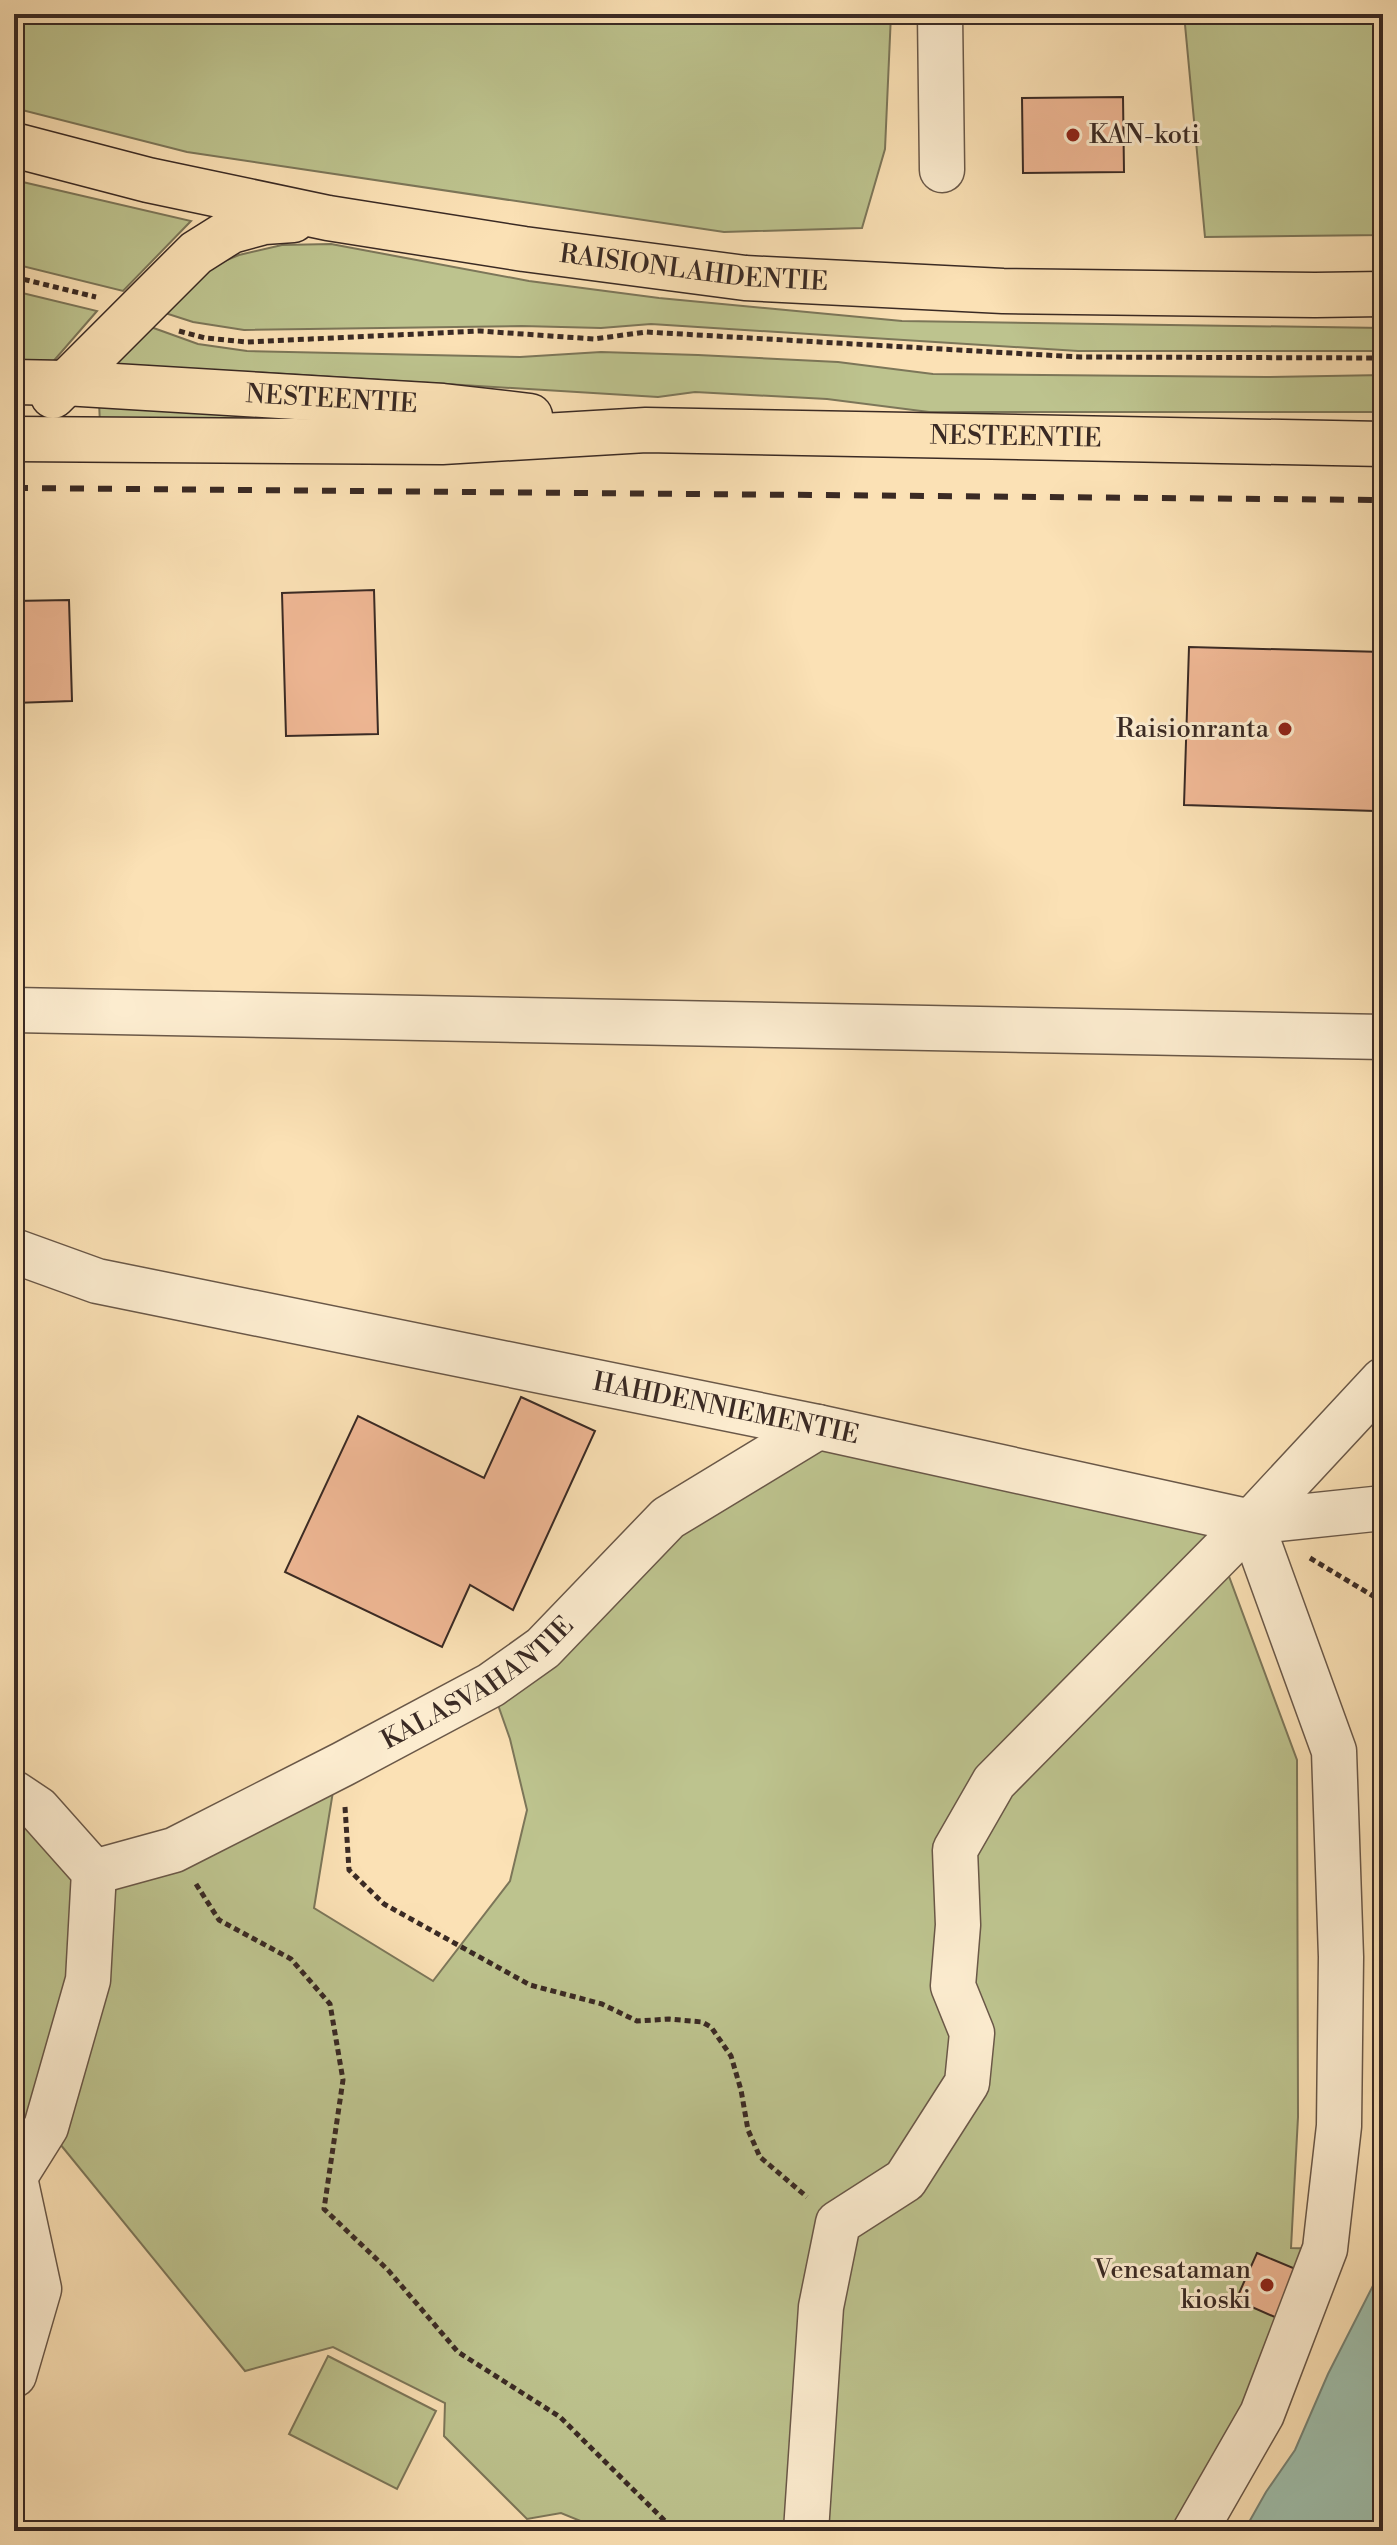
<svg xmlns="http://www.w3.org/2000/svg" width="1397" height="2545" viewBox="0 0 1397 2545" font-family="'Libre Bodoni',serif">
<rect width="100%" height="100%" fill="#fbe1b5"/>
<filter id="stains"><feTurbulence type="fractalNoise" baseFrequency=".0025" numOctaves="4"/><feColorMatrix values="0 0 0 0 .2 0 0 0 0 .09 0 0 0 0 .02 0 0 0 .5 -.17"/></filter>
<radialGradient id="worn" r=".72"><stop offset=".6" stop-color="#630" stop-opacity="0"/><stop offset="1" stop-color="#630" stop-opacity=".3"/></radialGradient>
<path fill="#bdc38e" stroke="#7c7659" stroke-width="2" d="M 14,14 L 891,14 L 885,149 L 862,228 L 724,232 L 187,152 L 14,108 Z
M 1184,14 L 1383,14 L 1383,235 L 1205,237 Z
M 14,180 L 191,221 L 123,291 L 14,264 Z
M 331,244 L 529,281 L 659,298 L 902,321 L 1383,328 L 1383,351 L 1078,351 L 651,324 L 601,328 L 522,326 L 244,330 L 193,322 L 165,313 L 202,270 L 239,255 L 282,245 Z
M 14,291 L 97,311 L 51,364 L 14,363 Z
M 148,326 L 198,344 L 247,351 L 520,357 L 601,352 L 698,355 L 838,362 L 933,374 L 1266,377 L 1383,375 L 1383,412 L 929,412 L 827,399 L 695,392 L 658,397 L 252,372 L 102,369 Z
M 99,402 L 223,405 L 378,428 L 100,424 Z
M 818,1427 L 1251,1522 L 1220,1552 L 1297,1760 L 1298,2117 L 1291,2248 L 1325,2249 L 1195,2531 L 605,2531 L 561,2513 L 527,2519 L 444,2436 L 445,2403 L 333,2347 L 245,2371 L 47,2128 L 14,2178 L 14,1800 L 94,1872 L 337,1767 L 314,1908 L 433,1981 L 510,1881 L 527,1810 L 510,1739 L 491,1685 L 668,1518 Z
M 328,2356 L 436,2411 L 397,2489 L 289,2434 Z"/>
<path fill="#9fbeab" stroke="#778375" stroke-width="2" d="M 1383,2266 L 1383,2531 L 1244,2531 L 1266,2492 L 1295,2450 L 1328,2374 Z"/>
<path fill="#efb794" stroke="#3a2a24" stroke-width="2" d="M 1123,97 L 1124,172 L 1023,173 L 1022,98 Z
M 374,590 L 378,734 L 286,736 L 282,593 Z
M 69,600 L 72,701 L 14,703 L 14,601 Z
M 1189,647 L 1383,652 L 1383,910 L 1373,910 L 1375,811 L 1184,805 Z
M 521,1397 L 595,1431 L 513,1610 L 470,1585 L 442,1647 L 285,1572 L 358,1416 L 484,1478 Z
M 1257,2253 L 1298,2270 L 1277,2318 L 1236,2300 Z"/>
<g fill="none" stroke-linecap="round" stroke-linejoin="round">
<defs>
<g id="minor">
<path d="M 940,14 L 942,170"/>
<path d="M 14,1010 L 1383,1037"/>
<path id="s1" d="M 14,1251 L 97,1281 L 818,1427 L 1251,1522 L 1383,1380"/>
<path d="M 14,1793 L 38,1809 L 94,1872 L 88,1980 L 46,2127 L 14,2178"/>
<path id="s2" d="M 94,1872 L 174,1850 L 343,1764 L 491,1685 L 543,1648 L 668,1518 L 818,1427"/>
<path d="M 14,2375 L 39,2289 L 15,2178"/>
<path d="M 806,2531 L 821,2307 L 838,2223 L 905,2180 L 967,2083 L 972,2033 L 953,1986 L 958,1925 L 955,1850 L 994,1782 L 1251,1522 L 1383,1508"/>
<path d="M 1195,2531 L 1262,2414 L 1325,2249 L 1339,2126 L 1341,1957 L 1334,1751 L 1251,1522"/>
</g>
<g id="major">
<path id="s3" d="M 14,145 L 148,180 L 328,218 L 524,249 L 745,278 L 1003,291 L 1315,295 L 1383,294"/>
<path id="s4" d="M 14,382 L 65,383 L 443,406 L 530,416"/>
<path d="M 53,396 L 196,253 L 231,231 L 264,222 L 293,220"/>
<path id="s5" d="M 14,439 L 442,442 L 646,430 L 1383,444"/>
</g>
</defs>
<use href="#minor" stroke="#6a5848" stroke-width="47"/>
<use href="#major" stroke="#3a2a24" stroke-width="47"/>
<path stroke="#3a2a24" stroke-width="5" stroke-dasharray="6 4" stroke-linecap="butt" d="M 14,277 L 96,297
M 179,331 L 205,338 L 247,342 L 480,331 L 594,339 L 646,332 L 1080,357 L 1383,358
M 1310,1558 L 1383,1602
M 345,1807 L 349,1870 L 384,1904 L 530,1985 L 602,2004 L 637,2021 L 669,2019 L 702,2022 L 711,2027 L 731,2056 L 741,2090 L 748,2130 L 760,2157 L 807,2197
M 196,1884 L 219,1920 L 291,1959 L 330,2004 L 343,2080 L 324,2209 L 388,2270 L 458,2352 L 560,2417 L 675,2531"/>
<use href="#minor" stroke="#fceccf" stroke-width="44"/>
<use href="#major" stroke="#fbe1b5" stroke-width="44"/>
<path stroke="#3a2a24" stroke-width="6" stroke-dasharray="14 14" stroke-linecap="butt" d="M 14,488 L 1383,500"/>
</g>
<g fill="#8f2418" stroke="#fceccf" stroke-width="3">
<circle cx="1073" cy="135" r="8"/>
<circle cx="1285" cy="729" r="8"/>
<circle cx="1267" cy="2285" r="8"/>
</g>
<g text-anchor="middle" dominant-baseline="central" stroke-width="6" stroke-linejoin="round" paint-order="stroke">
<g font-size="26" fill="#3a2a24" stroke="#fceccf" text-anchor="end">
<text x="1089" y="135" text-anchor="start">KAN-koti</text>
<text x="1269" y="729">Raisionranta</text>
<text x="1251" y="2270">Venesataman<tspan x="1251" dy="30">kioski</tspan></text>
</g>
<g font-size="26" fill="#3a2a24" stroke="#fceccf">
<text stroke="none"><textPath href="#s3" startOffset="692">RAISIONLAHDENTIE</textPath></text>
<text stroke="none"><textPath href="#s4" startOffset="318">NESTEENTIE</textPath></text>
<text stroke="none"><textPath href="#s5" startOffset="1002">NESTEENTIE</textPath></text>
<text stroke="none"><textPath href="#s1" startOffset="730">HAHDENNIEMENTIE</textPath></text>
<text stroke="none"><textPath href="#s2" startOffset="430">KALASVAHANTIE</textPath></text>
</g>
</g>
<rect width="1397" height="2545" fill="none" stroke="#fbe1b5" stroke-width="48"/>
<rect x="16" y="16" width="1365" height="2513" fill="none" stroke="#3a2a24" stroke-width="4"/>
<rect x="24" y="24" width="1349" height="2497" fill="none" stroke="#3a2a24" stroke-width="2"/>
<rect width="100%" height="100%" filter="url(#stains)"/>
<rect width="100%" height="100%" fill="url(#worn)"/>
</svg>
